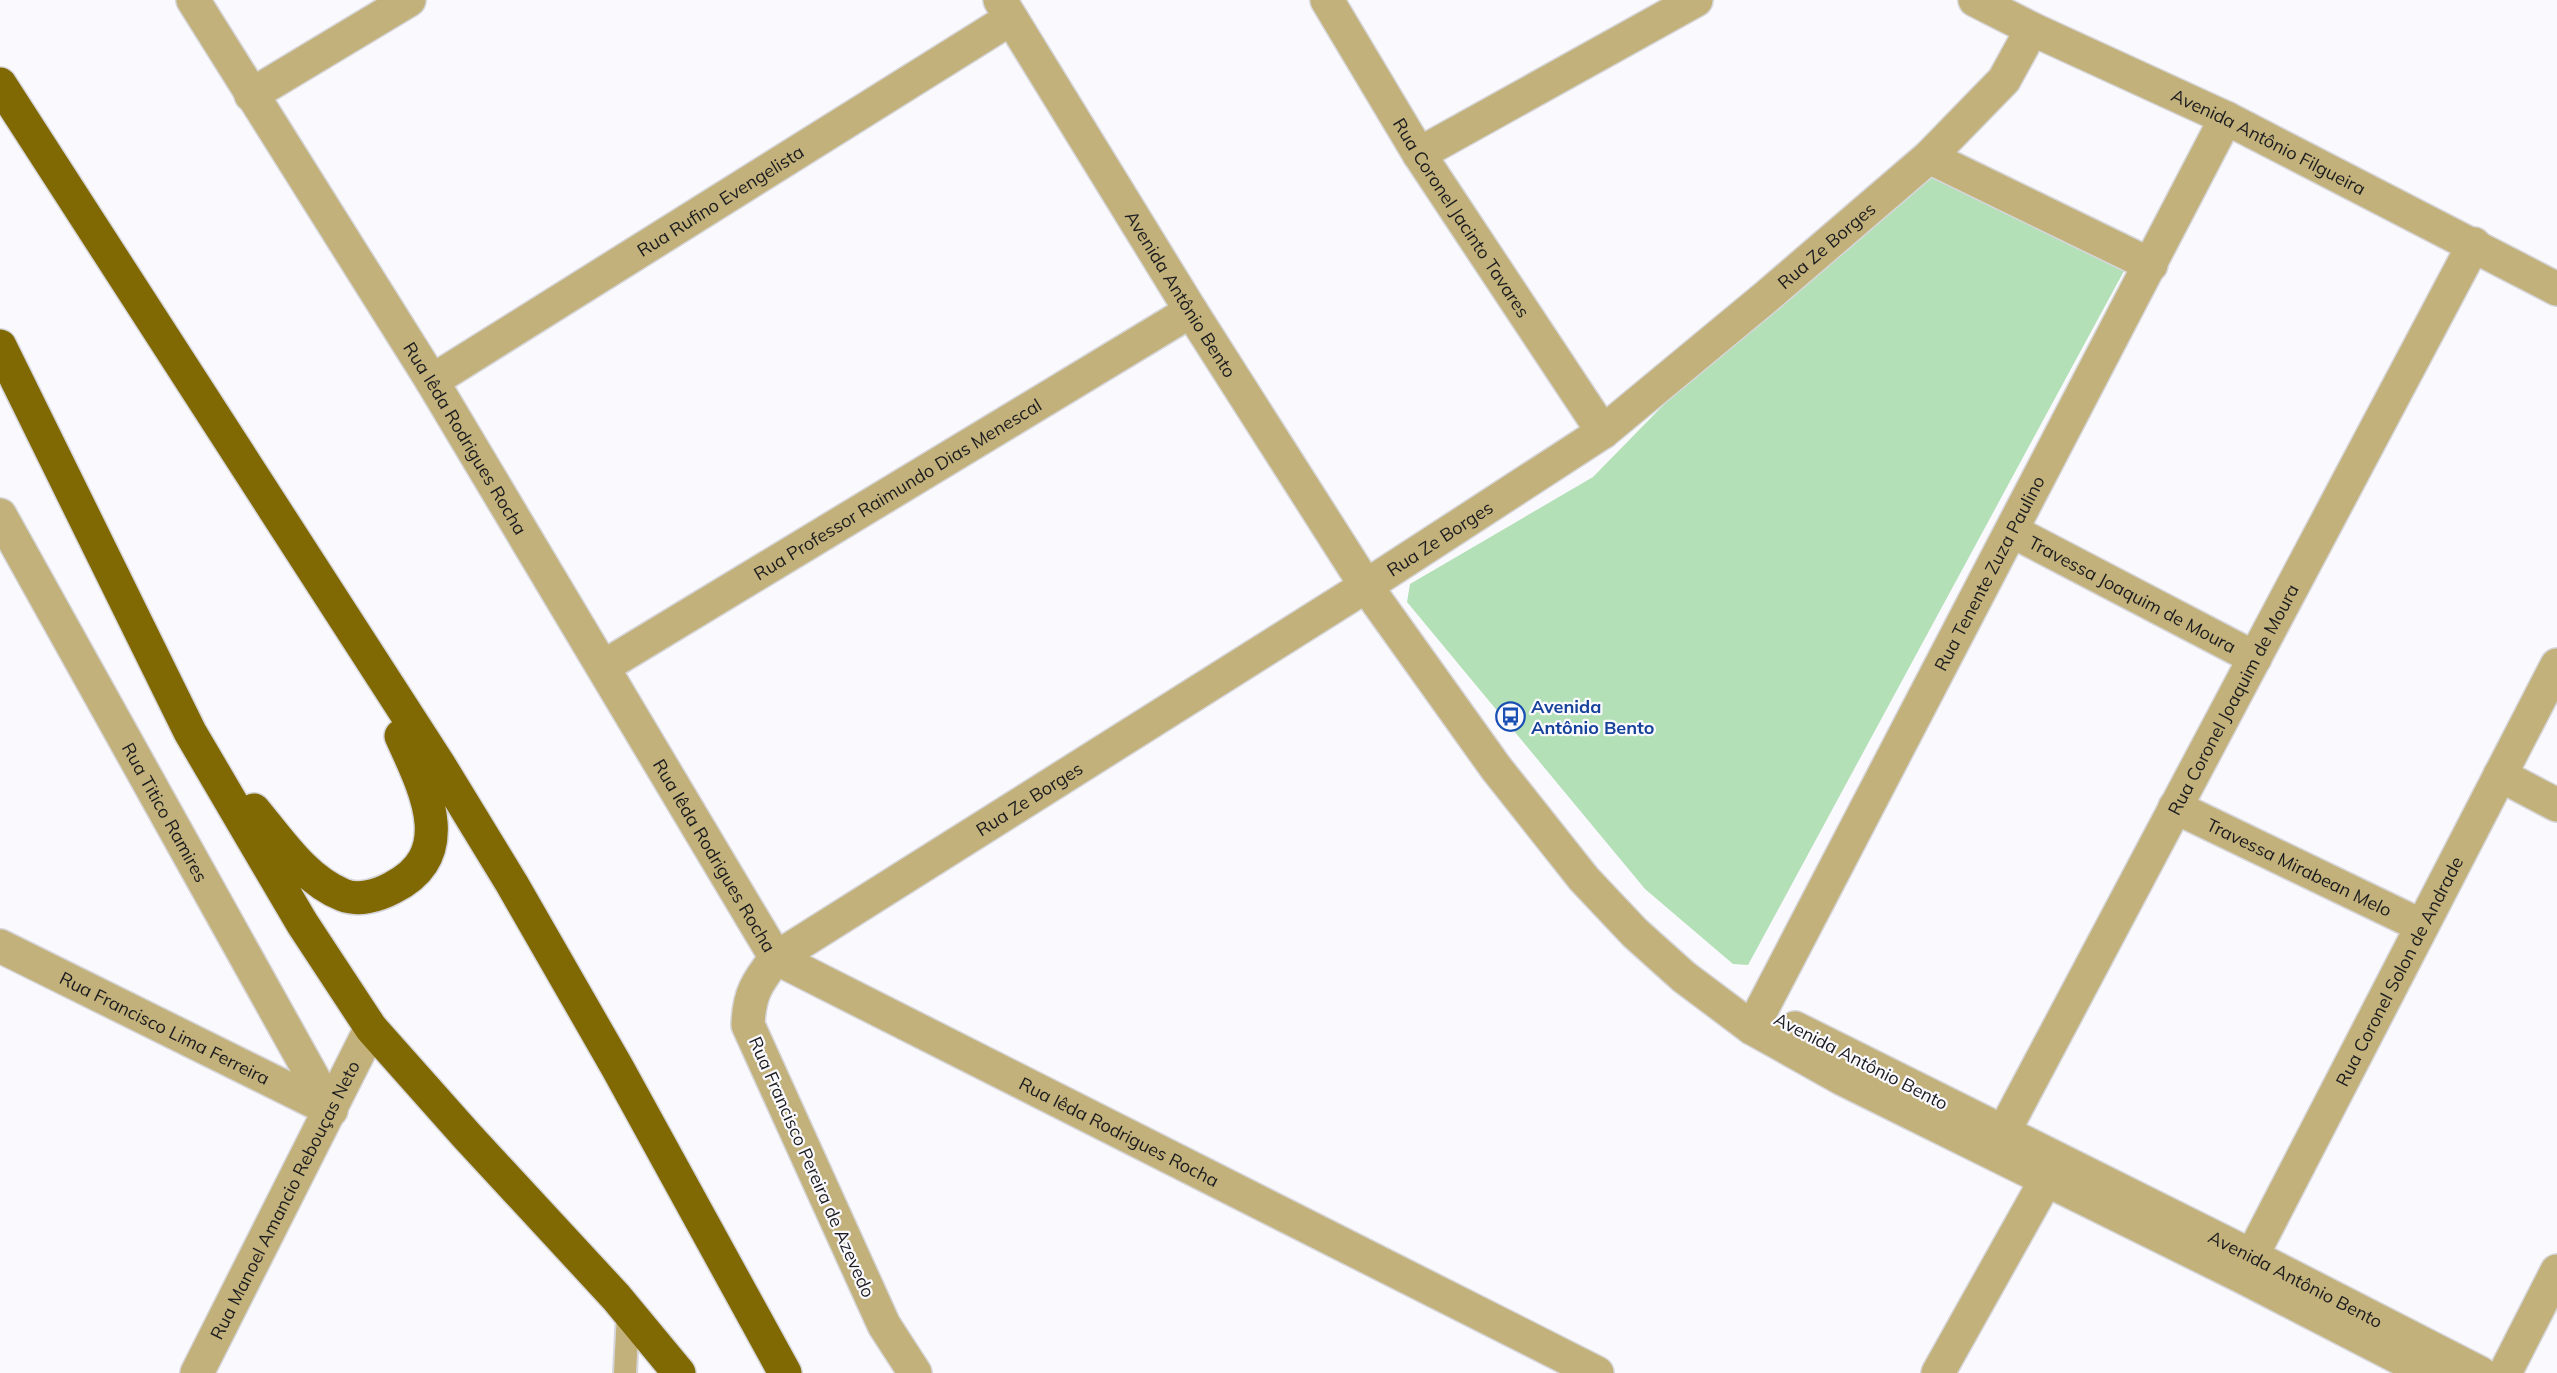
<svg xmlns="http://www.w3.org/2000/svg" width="2557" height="1373" viewBox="0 0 2557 1373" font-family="Mulish,sans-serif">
<rect width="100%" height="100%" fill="#f9f9fe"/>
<path fill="#b4e0b7" d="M 1926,172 L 2124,271 L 1748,965 L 1733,964 L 1645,889 L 1407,602 L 1410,584 L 1593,477 L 1727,340 Z"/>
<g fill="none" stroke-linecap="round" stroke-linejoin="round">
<defs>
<path id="service" d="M 625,1373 L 628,1313"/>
<g id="minor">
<path id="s1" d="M 193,0 L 432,381 L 776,958 L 1597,1373"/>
<path id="s2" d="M 1000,0 L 1191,311 L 1366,586 L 1496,768 L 1584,879 L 1635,933 L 1684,977 L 1752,1028 L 1843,1079 L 2241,1276 L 2429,1373"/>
<path id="s3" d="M 1327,0 L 1419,154 L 1603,432"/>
<path id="s4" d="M 1975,0 L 2032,29 L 2226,118 L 2557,289"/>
<path d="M 251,95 L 409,0"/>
<path d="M 1419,154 L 1696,0"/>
<path d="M 1929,157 L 2151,265"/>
<path id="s5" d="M 432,381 L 1010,19"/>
<path id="s6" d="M 0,515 L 331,1110"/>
<path id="s7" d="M 2012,531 L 2255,658"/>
<path id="s8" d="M 603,667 L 1191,311"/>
<path d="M 2500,775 L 2557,805"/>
<path id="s9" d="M 2175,807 L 2422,926"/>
<path id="s10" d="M 0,946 L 331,1110"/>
<path id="s11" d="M 1752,1028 L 2226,118"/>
<path id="s12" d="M 1795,1028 L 2252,1256 L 2480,1373"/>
<path id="s13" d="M 1994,1150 L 2474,244"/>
<path id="s14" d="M 2242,1275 L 2557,665"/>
<path id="s15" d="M 197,1373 L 371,1028"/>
<path id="s16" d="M 915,1373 L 884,1325 L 748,1025 C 749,994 757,982 776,958 L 1366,586 L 1603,432 L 1766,297 L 1929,157 L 2004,80 L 2032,29"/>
<path d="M 1938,1373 L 2046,1180"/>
<path d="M 2505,1373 L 2557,1271"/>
</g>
<path id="trunk" d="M 0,84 L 440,766 L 512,884 L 617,1067 L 785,1373
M 0,346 L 190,732 L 302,923 L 371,1028 L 467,1136 L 616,1297 L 679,1373
M 254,810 C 279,840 305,880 343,895 C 358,901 377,896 392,888 C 460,854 424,787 401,736"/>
</defs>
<use href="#service" stroke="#d6d6da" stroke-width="26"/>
<use href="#minor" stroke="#d6d6da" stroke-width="36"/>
<use href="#trunk" stroke="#d6d6da" stroke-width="36"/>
<use href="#service" stroke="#c2b17a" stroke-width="22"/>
<use href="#minor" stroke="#c2b17a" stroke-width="33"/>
<use href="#trunk" stroke="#806802" stroke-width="33"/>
</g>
<defs>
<symbol id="bus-ring" viewBox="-11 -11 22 22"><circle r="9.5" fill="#f9f9fe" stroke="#1a4fb4" stroke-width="1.5"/><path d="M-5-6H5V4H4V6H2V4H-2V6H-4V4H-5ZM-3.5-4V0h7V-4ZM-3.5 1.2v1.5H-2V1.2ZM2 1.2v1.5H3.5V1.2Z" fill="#1a4fb4"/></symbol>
</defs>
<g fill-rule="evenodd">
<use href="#bus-ring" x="1494" y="700" width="33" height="33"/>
</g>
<g text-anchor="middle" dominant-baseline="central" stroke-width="4.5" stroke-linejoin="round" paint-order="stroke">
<g font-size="18" fill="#1c1c1f" stroke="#f9f9fe">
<text stroke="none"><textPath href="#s4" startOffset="326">Avenida Antônio Filgueira</textPath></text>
<text stroke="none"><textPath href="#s5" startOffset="340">Rua Rufino Evengelista</textPath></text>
<text stroke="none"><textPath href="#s3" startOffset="256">Rua Coronel Jacinto Tavares</textPath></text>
<text stroke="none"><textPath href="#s16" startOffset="1732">Rua Ze Borges</textPath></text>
<text stroke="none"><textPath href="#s2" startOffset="345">Avenida Antônio Bento</textPath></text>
<text stroke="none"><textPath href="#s1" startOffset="516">Rua Iêda Rodrigues Rocha</textPath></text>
<text stroke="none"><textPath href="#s8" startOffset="344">Rua Professor Raimundo Dias Menescal</textPath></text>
<text stroke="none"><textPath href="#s16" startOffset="1246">Rua Ze Borges</textPath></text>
<text stroke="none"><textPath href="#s11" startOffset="513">Rua Tenente Zuza Paulino</textPath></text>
<text stroke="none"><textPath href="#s7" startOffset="136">Travessa Joaquim de Moura</textPath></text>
<text stroke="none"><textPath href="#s13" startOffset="510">Rua Coronel Joaquim de Moura</textPath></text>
<text stroke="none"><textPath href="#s16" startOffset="760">Rua Ze Borges</textPath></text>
<text stroke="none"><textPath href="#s6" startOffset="340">Rua Titico Ramires</textPath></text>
<text stroke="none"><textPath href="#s1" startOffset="1002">Rua Iêda Rodrigues Rocha</textPath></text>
<text stroke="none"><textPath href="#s9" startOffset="138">Travessa Mirabean Melo</textPath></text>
<text stroke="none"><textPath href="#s14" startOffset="342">Rua Coronel Solon de Andrade</textPath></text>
<text stroke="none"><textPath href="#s10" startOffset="184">Rua Francisco Lima Ferreira</textPath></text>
<text transform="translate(1861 1061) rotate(27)">Avenida Antônio Bento</text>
<text stroke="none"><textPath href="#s1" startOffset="1506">Rua Iêda Rodrigues Rocha</textPath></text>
<text transform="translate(812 1167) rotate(66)">Rua Francisco Pereira de Azevedo</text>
<text stroke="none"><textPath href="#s15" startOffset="194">Rua Manoel Amancio Rebouças Neto</textPath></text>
<text stroke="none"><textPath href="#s12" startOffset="560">Avenida Antônio Bento</textPath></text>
</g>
<g font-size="18" font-weight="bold" fill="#164399" stroke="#f9f9fe" text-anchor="start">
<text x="1531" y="706">Avenida<tspan x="1531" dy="21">Antônio Bento</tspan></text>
</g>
</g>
</svg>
